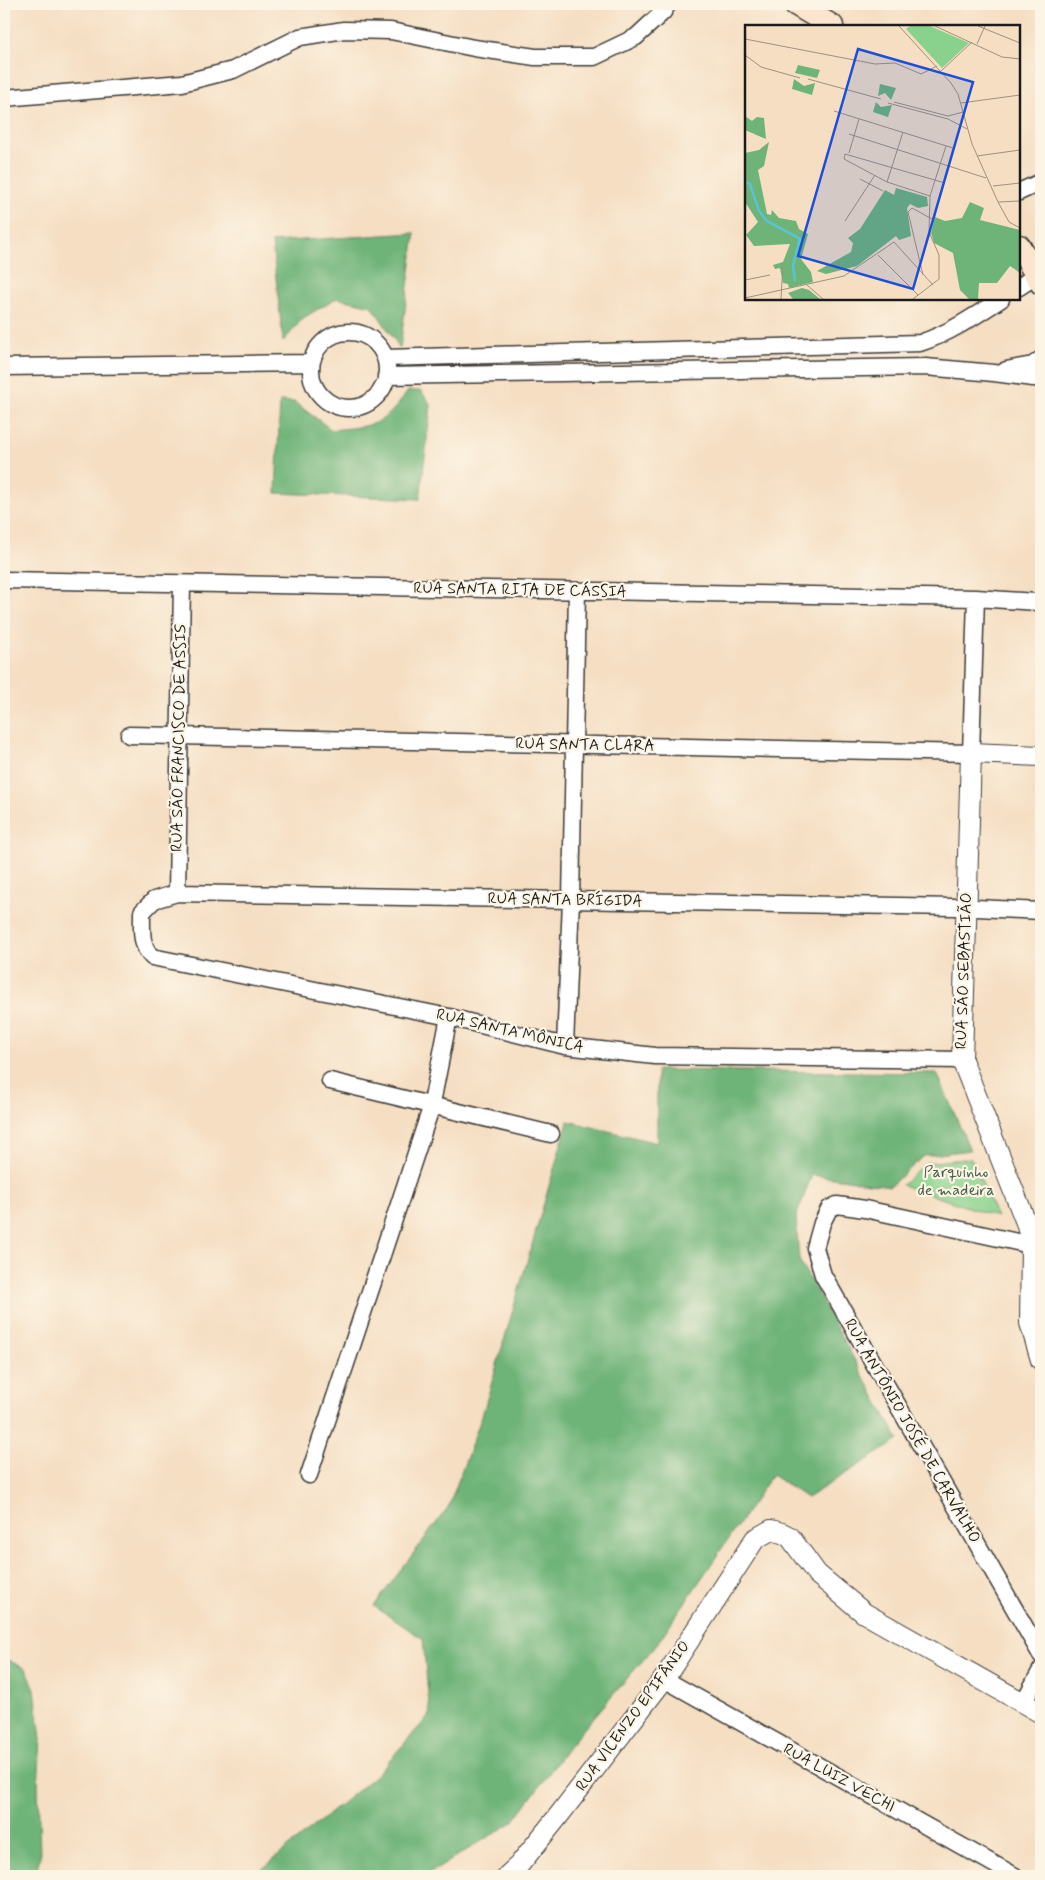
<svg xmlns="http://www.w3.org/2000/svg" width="1045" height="1880" viewBox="0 0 1045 1880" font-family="Mynerve,sans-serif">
<rect width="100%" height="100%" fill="#fcf5e5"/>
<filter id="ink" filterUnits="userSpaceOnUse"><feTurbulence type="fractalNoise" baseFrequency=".02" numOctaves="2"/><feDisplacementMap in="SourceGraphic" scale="10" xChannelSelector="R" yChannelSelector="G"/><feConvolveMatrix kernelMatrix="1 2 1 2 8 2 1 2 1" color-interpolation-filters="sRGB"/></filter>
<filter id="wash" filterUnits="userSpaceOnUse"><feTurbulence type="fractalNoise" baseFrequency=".0096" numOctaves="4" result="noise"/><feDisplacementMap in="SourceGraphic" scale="20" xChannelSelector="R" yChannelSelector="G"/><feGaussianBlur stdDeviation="1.12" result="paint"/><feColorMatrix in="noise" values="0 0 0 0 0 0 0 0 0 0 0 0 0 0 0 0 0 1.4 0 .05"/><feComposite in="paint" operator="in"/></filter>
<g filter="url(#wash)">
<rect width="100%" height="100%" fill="#f5dec2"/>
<path fill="#89d28d" stroke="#527754" d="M 971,1158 L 997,1217 L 902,1185 L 926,1163 Z"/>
<path fill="#6eb478" stroke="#45684a" d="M 415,233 L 400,348 L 372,306 L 337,298 L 303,318 L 283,342 L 272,242 Z
M 408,391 L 421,391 L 431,405 L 420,499 L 276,493 L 280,401 L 294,402 L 332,430 C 374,425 382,428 408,391 Z
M 657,1070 L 937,1073 L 970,1150 L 924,1156 L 890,1186 L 812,1175 L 796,1217 L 799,1260 L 899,1440 L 807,1498 L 772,1475 L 656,1645 L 569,1746 L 513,1822 L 424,1876 L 254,1876 L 376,1775 L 430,1715 L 423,1639 L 374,1606 L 449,1506 L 482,1416 L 568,1121 L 657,1143 Z
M 4,1658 L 26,1669 L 35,1689 L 41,1739 L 38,1785 L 40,1857 L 36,1872 L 32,1876 L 4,1876 Z"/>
</g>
<g filter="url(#ink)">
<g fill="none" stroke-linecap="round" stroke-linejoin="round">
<defs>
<path id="minor" d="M 4,98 L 182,83 L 233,70 L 300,37 L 344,30 L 391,31 L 474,48 L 535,57 L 594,57 L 636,37 L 663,12 L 668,4
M 1019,192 L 1041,182
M 1019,287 L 1037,275
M311 370a38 38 0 1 1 76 0a38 38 0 1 1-76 0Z
M 385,358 L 920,343 C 950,333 975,316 1001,299
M 4,367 L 311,363
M 1006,370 L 1033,365 L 1041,359
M 386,376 L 925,367 L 994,373 L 1033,378 L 1041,378
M 4,580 L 976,598 L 1037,602
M 129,735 L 971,753 L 976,598
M 177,893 L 182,584
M 565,1046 L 571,900 L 577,591
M 962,1060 L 655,1056 L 565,1046 L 449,1017 L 152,957 C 140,945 142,929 142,912 L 154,900 L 177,893 L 955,907 L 1041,911
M 330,1081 L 551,1134
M 1031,1245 L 865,1209 L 837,1205 L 829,1209 L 822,1223 L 815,1248 L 823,1275 L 1041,1655
M 309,1475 L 431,1108 L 449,1017
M 664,1679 L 1015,1876
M 1023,1703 L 1041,1670"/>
<path id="tertiary" d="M 1041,756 L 971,753 L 962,1060 L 1027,1225 L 1031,1245 L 1030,1323 L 1041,1360
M 507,1876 L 519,1865 L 556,1819 L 664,1679 L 755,1539 L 771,1530 L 782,1533 L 790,1537 L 817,1574 L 864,1613 L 1041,1713"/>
<path id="secondary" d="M 795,4 L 832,26
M 1019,246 L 1041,283"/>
</defs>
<use href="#minor" stroke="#3d3935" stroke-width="19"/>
<use href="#tertiary" stroke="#3d3935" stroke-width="22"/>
<use href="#secondary" stroke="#3d3935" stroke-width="25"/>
<use href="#minor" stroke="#fff" stroke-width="16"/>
<use href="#tertiary" stroke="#fff" stroke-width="20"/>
<use href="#secondary" stroke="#fce5cf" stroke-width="22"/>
</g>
</g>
<g text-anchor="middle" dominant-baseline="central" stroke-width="4.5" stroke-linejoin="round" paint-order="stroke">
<g font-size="16" fill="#1c1c1c" stroke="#fcf5e5">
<text transform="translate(520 590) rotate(1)">RUA SANTA RITA DE CÁSSIA</text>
<text transform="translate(179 738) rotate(-89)">RUA SÃO FRANCISCO DE ASSIS</text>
<text transform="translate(585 745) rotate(1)">RUA SANTA CLARA</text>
<text transform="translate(565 900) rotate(1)">RUA SANTA BRÍGIDA</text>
<text transform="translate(964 971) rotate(-88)">RUA SÃO SEBASTIÃO</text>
<text transform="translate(510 1031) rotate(13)">RUA SANTA MÔNICA</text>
<text transform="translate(912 1431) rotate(60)">RUA ANTÔNIO JOSÉ DE CARVALHO</text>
<text transform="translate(633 1716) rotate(-54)">RUA VICENZO EPIFÂNIO</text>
<text transform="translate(839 1778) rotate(29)">RUA LUIZ VECHI</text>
</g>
<g font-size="16" fill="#425c44" stroke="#fcf5e5">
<text x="956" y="1172">Parquinho<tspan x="956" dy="18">de madeira</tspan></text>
</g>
</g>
<g transform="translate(745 25)">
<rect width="275" height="275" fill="#f5dec2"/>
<path d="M 165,1 L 185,1 L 224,18 L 197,43 L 161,4 Z" fill="#89d28d"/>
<path d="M 53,40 L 75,45 L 72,53 L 50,48 ZM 49,54 L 59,61 L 70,58 L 67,70 L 47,64 ZM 135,59 L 151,63 L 146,75 L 140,68 L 133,71 ZM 131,77 L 136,82 L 147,80 L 143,92 L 128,87 ZM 0,91 L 7,96 L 12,92 L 19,93 L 21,114 L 0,105 ZM 24,117 L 19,141 L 13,145 L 22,189 L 26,190 L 27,185 L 34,193 L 51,196 L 54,204 L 63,209 L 56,234 L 66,247 L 68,257 L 44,263 L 43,259 L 38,258 L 35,243 L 30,244 L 28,240 L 38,237 L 45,219 L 9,221 L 1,210 L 13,197 L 0,177 L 0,128 L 14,125 ZM 151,163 L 182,172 L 183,181 L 173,183 L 165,179 L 162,183 L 166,211 L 154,215 L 151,211 L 112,241 L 81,249 L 72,246 L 106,227 L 108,218 L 103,213 L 115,204 L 140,165 L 149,170 ZM 225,177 L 239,183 L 235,195 L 275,205 L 275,248 L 265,241 L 252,258 L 234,258 L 233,274 L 224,274 L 215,265 L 208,228 L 189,218 L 186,208 L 190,192 L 200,196 L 217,193 ZM 57,263 L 64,265 L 75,274 L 48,274 L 43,268 Z" fill="#6eb478"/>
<path fill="none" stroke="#5ac3d6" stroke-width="2.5" d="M 0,157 L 5,159 L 14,186 L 22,196 L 55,214 L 48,241 L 50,256"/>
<path fill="none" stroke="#9e9080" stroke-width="1" d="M 154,1 L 206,58 L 213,69 L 227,119 L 253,177 L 264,197 L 275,203M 190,1 L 257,32 L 275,34M 233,1 L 275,18M 0,14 L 130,39 L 150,38 L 176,49 L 192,41M 232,19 L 240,1M 0,30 L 16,42 L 55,53M 196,46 L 227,17M 63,54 L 136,74M 149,77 L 203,91 L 218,87M 143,78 L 203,94 L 222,104M 216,78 L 275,70M 89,86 L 208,123M 104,109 L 241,153M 104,128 L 114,94M 232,131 L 275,125M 115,154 L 138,166M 142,157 L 158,107M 248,161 L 275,158M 185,171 L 142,157 L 99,134 L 100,129 L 200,158M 253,177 L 275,176M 100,196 L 130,150M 133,230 L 173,270M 178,250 L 163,187 L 167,183 L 187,194M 0,255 L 25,250M 62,260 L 78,274M 0,273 L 99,251 L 149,217 L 188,260M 36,274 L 38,239M 168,274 L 194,254 L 194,230 L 184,207 L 185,171 L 201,121"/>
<path fill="#1d4ed8" fill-opacity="0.15" stroke="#1d4ed8" stroke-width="2.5" d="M 113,24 L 228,57 L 168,264 L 53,231 Z"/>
<rect width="275" height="275" fill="none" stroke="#1c1c1c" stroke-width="2.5"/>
</g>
<rect width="1045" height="1880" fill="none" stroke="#fcf5e5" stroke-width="20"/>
</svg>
